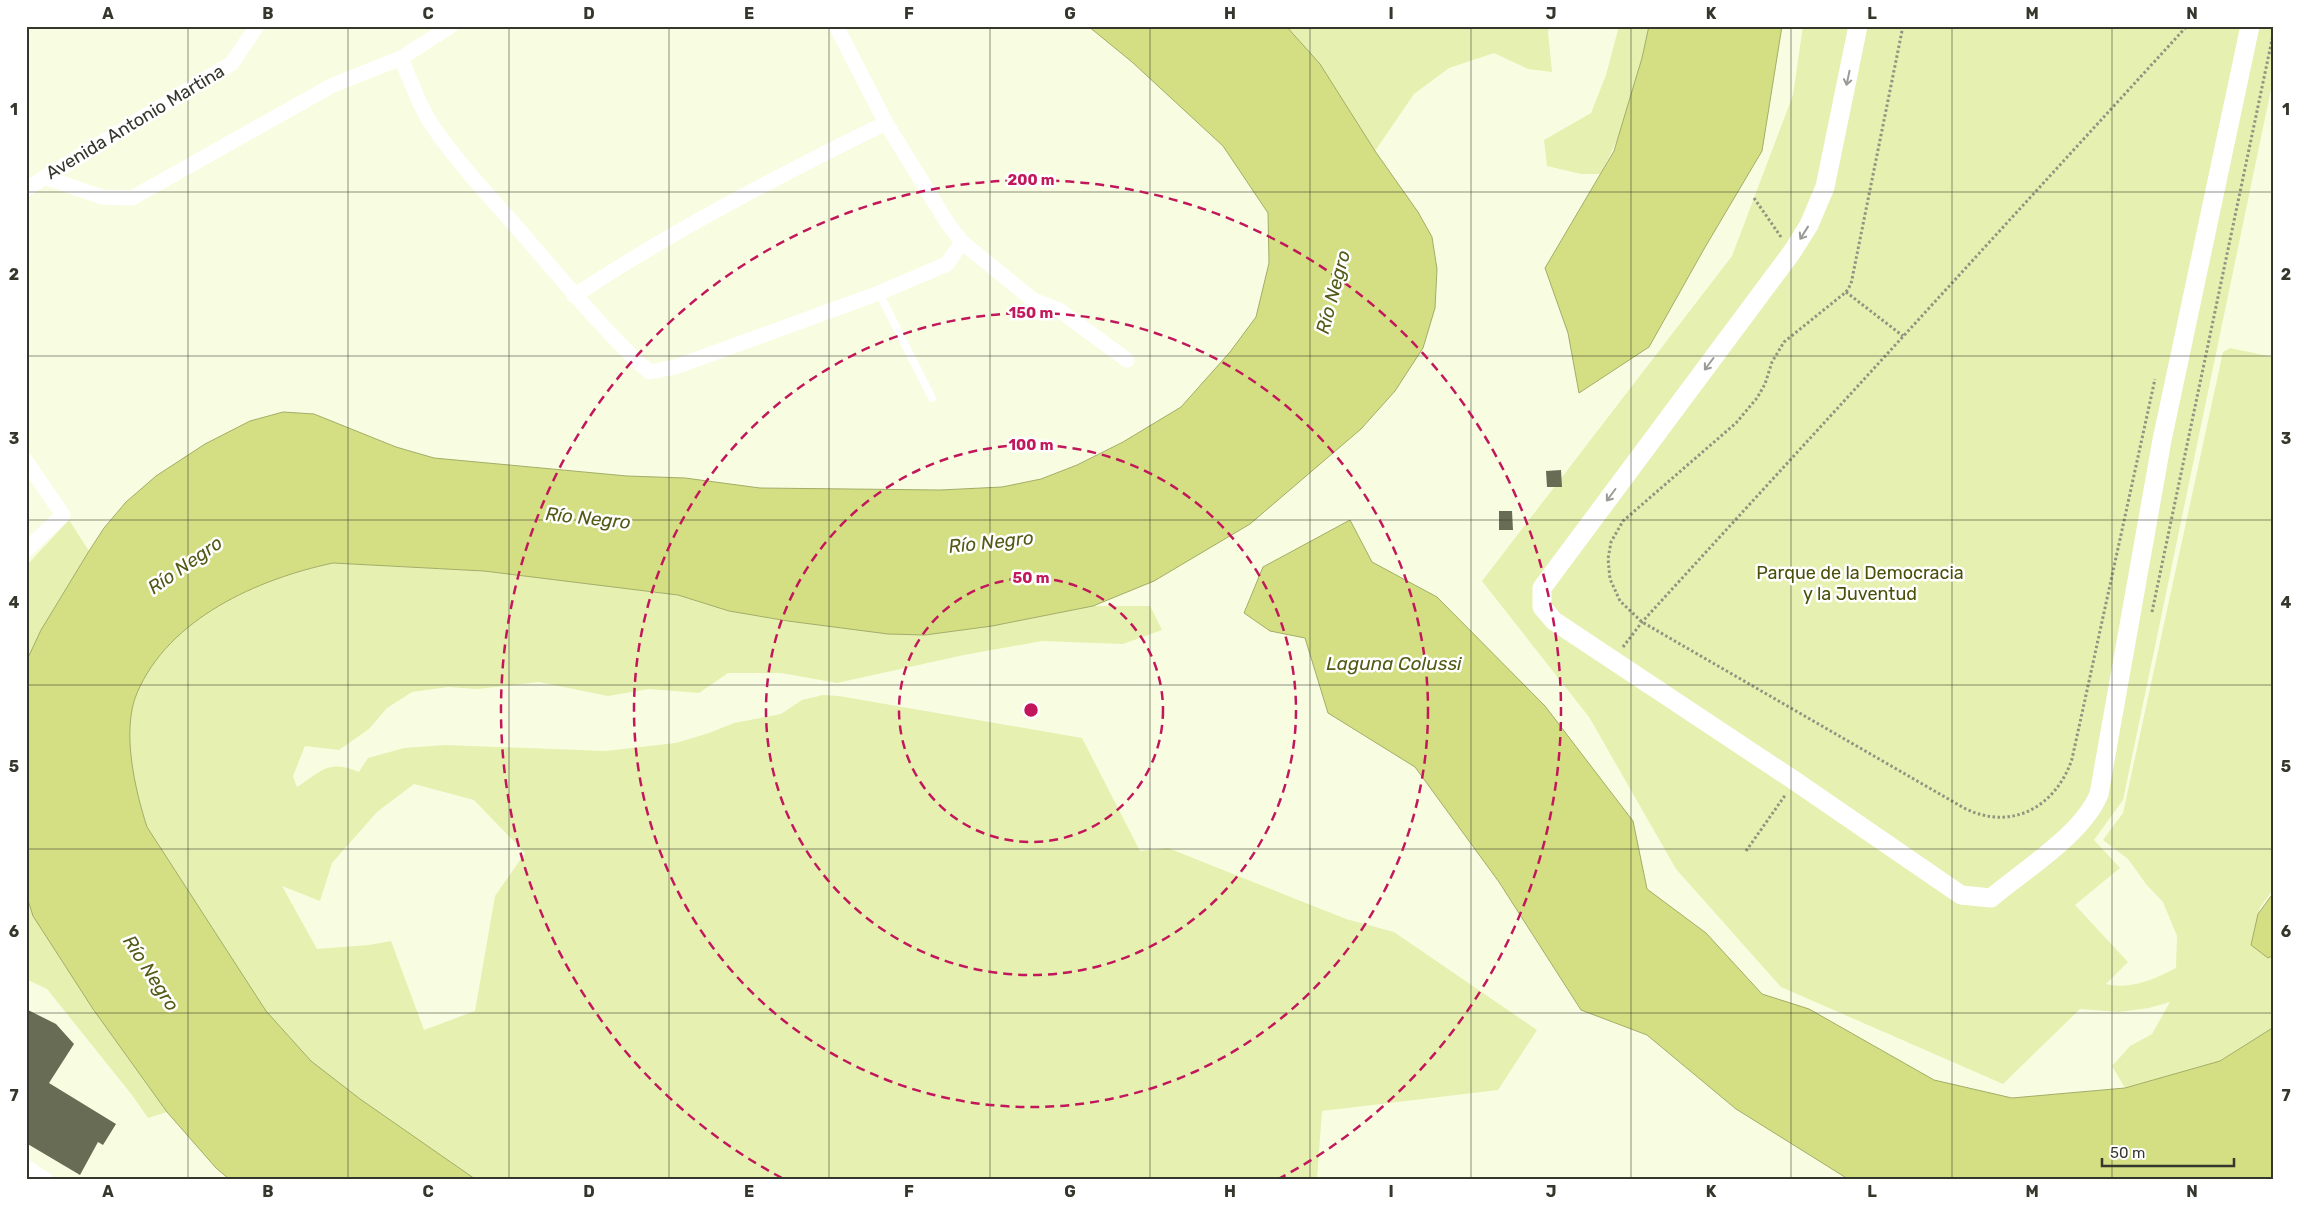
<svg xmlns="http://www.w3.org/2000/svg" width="2300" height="1205" viewBox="0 0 2300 1205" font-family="Rubik,sans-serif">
<rect width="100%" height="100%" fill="#f8fde1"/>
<path fill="#e6f0b1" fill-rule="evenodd" d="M 1286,26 L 1550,26 L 1548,32 L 1552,72 L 1528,69 L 1494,53 L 1449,68 L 1414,94 L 1375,151 L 1320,64 Z
M 1619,26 L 1649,26 C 1638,76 1626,130 1600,174 L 1581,174 L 1547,166 L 1544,140 L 1591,113 L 1606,75 Z
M 1803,26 L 2274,26 L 2274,75 L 2123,800 L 2094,840 L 2120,868 L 2075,905 L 2128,962 L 2106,984 C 2130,990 2155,979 2176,968 L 2177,936 L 2163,902 L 2146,884 L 2128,859 L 2103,840 L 2123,813 L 2223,352 L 2230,348 L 2273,357 L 2274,888 L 2260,908 L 2251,944 L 2268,958 L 2274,955 L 2274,1027 L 2220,1061 L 2125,1088 L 2112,1066 L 2130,1046 L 2152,1034 L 2170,1002 L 2149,1008 L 2119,1012 L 2080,1009 L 2003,1084 L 1781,987 L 1676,869 L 1589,717 L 1482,581 L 1732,256 L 1793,95 Z
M 69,520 L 89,551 L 41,630 L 26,662 L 26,566 Z
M 333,563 L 484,571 L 678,595 L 729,611 L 788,621 L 888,634 L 925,635 L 992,626 L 1093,606 L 1150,606 L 1162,630 L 1123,644 L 1042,641 L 964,655 L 837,683 L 781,673 L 728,673 L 699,693 L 649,689 L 608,696 L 539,682 L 478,689 L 448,687 L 412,692 L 387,708 L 369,729 L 339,750 L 305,746 L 293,776 L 297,787 C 322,771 328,759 359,772 L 368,758 L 404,748 L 445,745 L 605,751 L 676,743 L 709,733 L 734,723 L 781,714 L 802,700 L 823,695 L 839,696 L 1082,738 L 1140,851 L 1168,848 L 1346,919 L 1394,932 L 1537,1030 L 1498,1090 L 1322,1111 L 1317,1179 L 475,1179 L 360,1099 L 311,1061 L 266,1011 L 147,827 C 135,790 121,730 137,693 C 169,618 258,579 333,563 ZM 414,784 L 474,800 L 525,853 L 495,896 L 475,1011 L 424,1030 L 391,941 L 369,945 L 317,949 L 282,886 L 320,901 L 332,863 L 377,812 Z
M 26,894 L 33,916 L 93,1009 L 167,1112 L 148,1118 L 132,1095 L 47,989 L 26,979 Z"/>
<path fill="#d3df82" stroke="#a4ad68" d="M 1088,26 L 1286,26 L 1320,64 L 1375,151 L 1418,212 L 1432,237 L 1437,269 L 1435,308 L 1423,348 L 1395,391 L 1361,429 L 1250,524 L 1154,581 L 1093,606 L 992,626 L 925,635 L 888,634 L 788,621 L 729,611 L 678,595 L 484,571 L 333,563 C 258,579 169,618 137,693 C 121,730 135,790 147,827 L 266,1011 L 311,1061 L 360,1099 L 475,1179 L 229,1179 L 216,1168 L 167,1112 L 93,1009 L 33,916 L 26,894 L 26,662 L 41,630 L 89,551 L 104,528 L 126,502 L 156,476 L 205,444 L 250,421 L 283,412 L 314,414 L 396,447 L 434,458 L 627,476 L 685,478 L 760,488 L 940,490 L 1002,487 L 1041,479 L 1077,465 L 1123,442 L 1181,407 L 1230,352 L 1256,317 L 1269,263 L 1268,213 L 1223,146 L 1132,62 Z
M 1649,26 L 1782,26 L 1762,151 L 1704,249 L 1649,347 L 1579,393 L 1568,333 L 1545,268 L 1614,151 L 1642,58 Z
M 1350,520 L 1372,562 L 1437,597 L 1545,706 L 1633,821 L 1647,889 L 1706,933 L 1762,994 L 1809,1009 L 1934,1080 L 2012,1098 L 2125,1088 L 2220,1061 L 2274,1027 L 2274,1179 L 1848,1179 L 1736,1109 L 1647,1035 L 1581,1010 L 1499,882 L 1415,767 L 1328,713 L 1305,638 L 1270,631 L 1244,613 L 1263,567 Z
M 2274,892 L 2274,955 L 2268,958 L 2251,945 L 2258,914 Z"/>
<path fill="#686c54" d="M 1561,470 L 1562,487 L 1547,487 L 1546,471 Z
M 1499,511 L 1512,511 L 1513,530 L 1499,530 Z
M 26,1009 L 56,1024 L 74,1044 L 49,1083 L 116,1124 L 103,1145 L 98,1142 L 80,1175 L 26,1143 Z"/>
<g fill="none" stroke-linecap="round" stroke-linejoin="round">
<path stroke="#919481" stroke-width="3" stroke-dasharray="2.5 2.5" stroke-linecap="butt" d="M 1903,26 L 1851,284 L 1846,292 L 1784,342 L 1772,362 L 1765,384 L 1757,398 L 1736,423 L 1623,521 L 1611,542 L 1608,559 L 1610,579 L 1620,601 L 1642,622 L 1964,808 C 2011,832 2056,807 2072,759 L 2155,379
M 1754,198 L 1781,237
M 1846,292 L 1903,336
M 2152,612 L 2274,30
M 1623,647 L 1642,622 L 2187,26
M 1746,851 L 1786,794"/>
<path stroke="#fff" stroke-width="8" d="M 879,293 L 932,398"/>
<path stroke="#fff" stroke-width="15" d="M 836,26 L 886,123 L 948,224 L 962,242 L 1033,300 L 1059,310 L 1127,360
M 401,58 C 409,77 417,99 427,117 C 455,162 492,198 526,238 C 566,284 604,331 649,372 L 675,367 L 879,293 L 947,264 L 962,242
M 44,177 L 102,197 L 132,198 L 331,86 L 401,58 L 451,26
M 26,189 L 232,63 L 257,26
M 574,296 C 675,229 778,176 886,123
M 26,461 L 63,515 L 26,550
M 26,1167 L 45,1179"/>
<path stroke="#fff" stroke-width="19" d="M 1858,26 L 1825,187 L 1809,225 L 1792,252 L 1542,588 L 1542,607 L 1554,621 L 1795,781 L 1961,895 L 1991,898 C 2024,870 2083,834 2099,794 L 2162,440 L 2250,26"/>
</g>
<defs><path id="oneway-shaft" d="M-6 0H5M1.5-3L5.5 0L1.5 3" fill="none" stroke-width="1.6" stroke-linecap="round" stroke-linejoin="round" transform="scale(1.25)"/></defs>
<g stroke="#9a9b96">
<use href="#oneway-shaft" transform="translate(1848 78) rotate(102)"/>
<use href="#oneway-shaft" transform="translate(1804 233) rotate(122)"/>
<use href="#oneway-shaft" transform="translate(1709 364) rotate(127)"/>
<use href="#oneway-shaft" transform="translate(1611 495) rotate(127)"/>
</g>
<path fill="none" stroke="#35372c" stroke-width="1" stroke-opacity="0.55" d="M 188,26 L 188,1179M 348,26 L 348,1179M 509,26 L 509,1179M 669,26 L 669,1179M 829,26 L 829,1179M 990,26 L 990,1179M 1150,26 L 1150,1179M 1310,26 L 1310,1179M 1471,26 L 1471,1179M 1631,26 L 1631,1179M 1791,26 L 1791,1179M 1952,26 L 1952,1179M 2112,26 L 2112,1179M 26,192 L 2274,192M 26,356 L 2274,356M 26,520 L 2274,520M 26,685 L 2274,685M 26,849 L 2274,849M 26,1013 L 2274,1013"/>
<g fill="none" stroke="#c2185b" stroke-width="2.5" stroke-dasharray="9 6">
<circle cx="1031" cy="710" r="132"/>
<circle cx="1031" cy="710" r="265"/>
<circle cx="1031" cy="710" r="397"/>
<path d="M782 1178A530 530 0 1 1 1280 1178"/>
</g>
<g text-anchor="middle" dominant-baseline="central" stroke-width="5" stroke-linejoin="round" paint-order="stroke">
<g font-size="18" fill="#35372c" stroke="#fff">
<text transform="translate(135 122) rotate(-31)">Avenida Antonio Martina</text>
</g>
<g font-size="18" fill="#4a5008" stroke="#fff">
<text x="1860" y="573">Parque de la Democracia<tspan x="1860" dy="21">y la Juventud</tspan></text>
</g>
<g font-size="19" font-style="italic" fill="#535a16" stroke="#fff">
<text transform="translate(1333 292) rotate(-75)">Río Negro</text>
<text transform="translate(588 518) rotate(6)">Río Negro</text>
<text transform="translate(991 542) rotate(-6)">Río Negro</text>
<text transform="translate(185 565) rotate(-35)">Río Negro</text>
<text x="1394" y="663">Laguna Colussi</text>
<text transform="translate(151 973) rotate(57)">Río Negro</text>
</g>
</g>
<circle cx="1031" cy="710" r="8" fill="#c2185b" stroke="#fff" stroke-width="2.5"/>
<g font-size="15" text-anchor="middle" font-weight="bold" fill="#c2185b" stroke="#fff" stroke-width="5" stroke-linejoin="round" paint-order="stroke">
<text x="1031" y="185">200 m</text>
<text x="1031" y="318">150 m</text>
<text x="1031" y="450">100 m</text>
<text x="1031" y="583">50 m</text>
</g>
<rect width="2300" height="1205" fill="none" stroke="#ffffff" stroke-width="55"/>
<path d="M2102 1158v8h132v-8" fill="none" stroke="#35372c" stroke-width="2.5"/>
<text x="2110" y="1158" font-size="15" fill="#35372c" stroke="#ffffff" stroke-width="4" paint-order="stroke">50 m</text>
<rect x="28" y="28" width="2244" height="1150" fill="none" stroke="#35372c" stroke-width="2"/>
<g font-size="16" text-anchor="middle" font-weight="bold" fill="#35372c">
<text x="108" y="19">A</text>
<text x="268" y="19">B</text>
<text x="428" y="19">C</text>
<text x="589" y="19">D</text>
<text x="749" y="19">E</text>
<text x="909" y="19">F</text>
<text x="1070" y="19">G</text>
<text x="1230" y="19">H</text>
<text x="1391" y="19">I</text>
<text x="1551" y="19">J</text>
<text x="1711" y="19">K</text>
<text x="1872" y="19">L</text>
<text x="2032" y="19">M</text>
<text x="2192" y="19">N</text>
<text x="14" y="115">1</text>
<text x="2286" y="115">1</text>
<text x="14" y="280">2</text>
<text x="2286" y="280">2</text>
<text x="14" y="444">3</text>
<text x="2286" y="444">3</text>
<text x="14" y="608">4</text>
<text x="2286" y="608">4</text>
<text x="14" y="772">5</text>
<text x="2286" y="772">5</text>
<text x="14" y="937">6</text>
<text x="2286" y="937">6</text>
<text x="14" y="1101">7</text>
<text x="2286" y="1101">7</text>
<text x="108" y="1197">A</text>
<text x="268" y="1197">B</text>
<text x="428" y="1197">C</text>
<text x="589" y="1197">D</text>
<text x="749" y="1197">E</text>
<text x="909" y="1197">F</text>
<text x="1070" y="1197">G</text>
<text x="1230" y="1197">H</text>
<text x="1391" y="1197">I</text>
<text x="1551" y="1197">J</text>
<text x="1711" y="1197">K</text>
<text x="1872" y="1197">L</text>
<text x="2032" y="1197">M</text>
<text x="2192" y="1197">N</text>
</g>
</svg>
